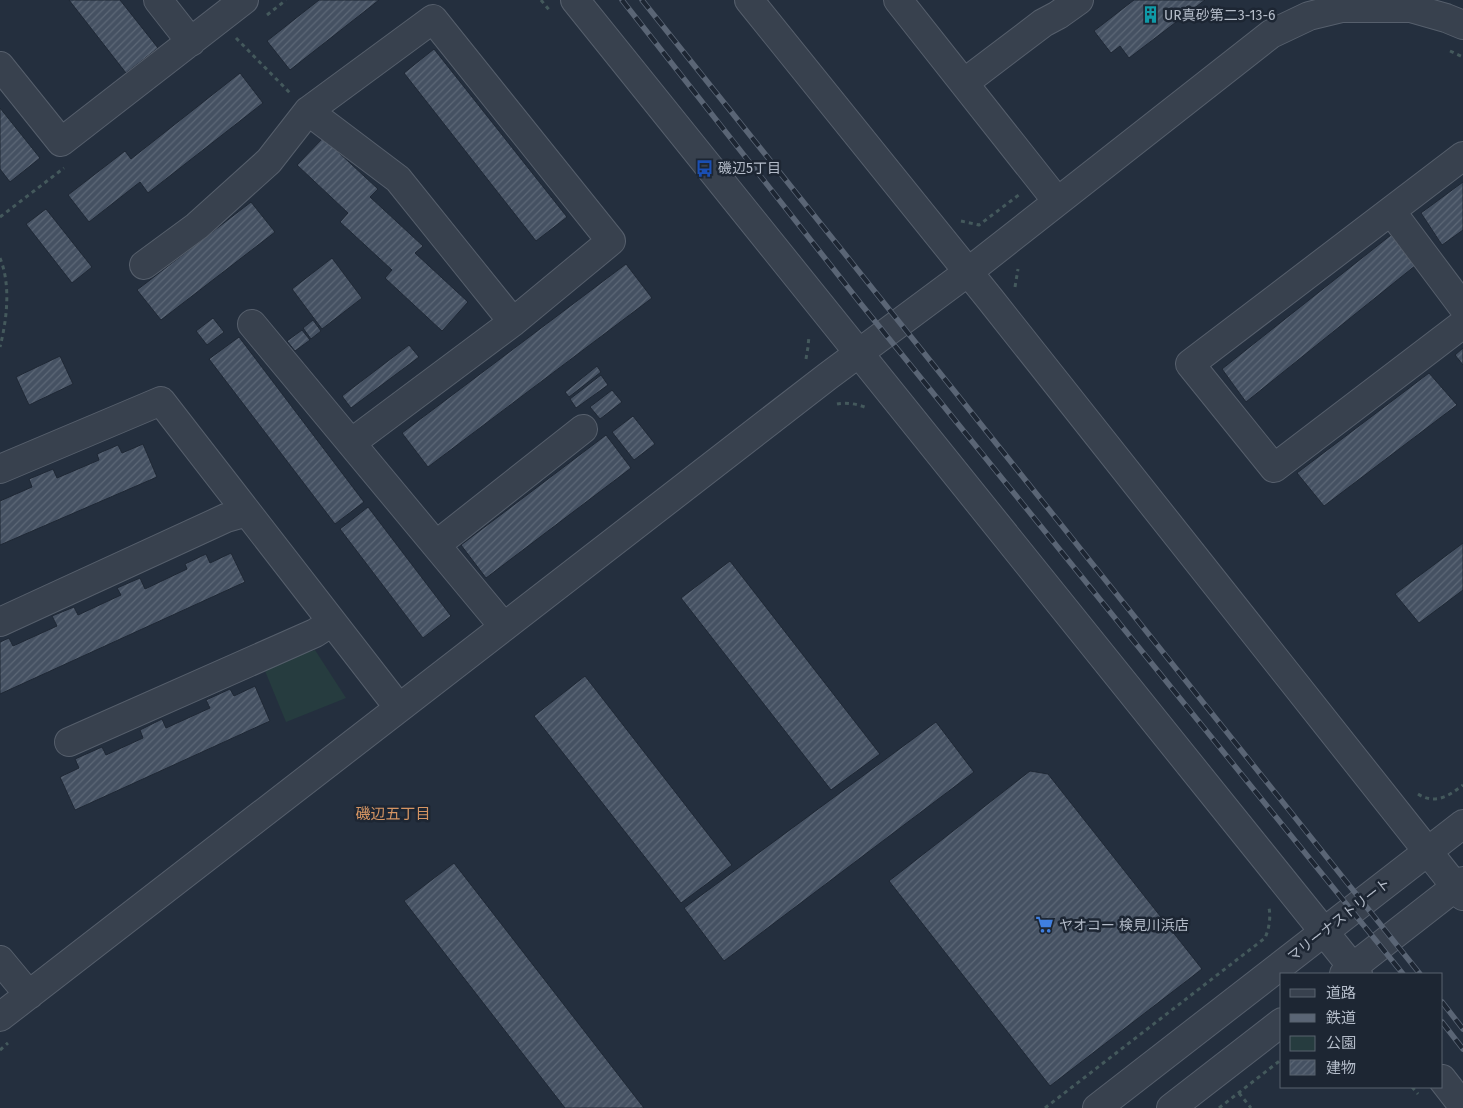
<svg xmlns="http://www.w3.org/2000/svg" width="1463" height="1108" viewBox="0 0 1463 1108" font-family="'Fira Sans','Noto Sans JP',sans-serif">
<defs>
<pattern id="building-hatch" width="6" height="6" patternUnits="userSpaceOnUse" patternTransform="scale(1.25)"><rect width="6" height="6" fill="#455162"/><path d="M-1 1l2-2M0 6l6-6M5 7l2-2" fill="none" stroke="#5d6877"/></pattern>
</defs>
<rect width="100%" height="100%" fill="#242f3e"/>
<path fill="#263c3f" d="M 315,650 L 346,698 L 286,722 L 263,666 Z"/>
<path fill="url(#building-hatch)" stroke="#1f2835" d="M 69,0 L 120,0 L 158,48 L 126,73 Z
M 319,0 L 379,0 L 290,70 L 267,41 Z
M 1134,0 L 1205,0 L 1129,58 L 1120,46 L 1111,53 L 1094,31 Z
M 434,49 L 567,217 L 536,241 L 404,73 Z
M 240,73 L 263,103 L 148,193 L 140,182 L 89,222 L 68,195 L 125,151 L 131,159 Z
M 0,108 L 40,158 L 10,182 L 0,169 Z
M 323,138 L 378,189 L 370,197 L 423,246 L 415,253 L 468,302 L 442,331 L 385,278 L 392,270 L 340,222 L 348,213 L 297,165 Z
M 1463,182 L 1463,230 L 1442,245 L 1421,213 Z
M 251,202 L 275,232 L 161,320 L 137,290 Z
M 46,209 L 92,267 L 72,283 L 26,224 Z
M 1391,235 L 1416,265 L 1246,402 L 1222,369 Z
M 332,258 L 362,298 L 322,329 L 292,289 Z
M 626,264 L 652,298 L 428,467 L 402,433 Z
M 213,318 L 224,332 L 207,345 L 196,331 Z
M 313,320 L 321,331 L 311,339 L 303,328 Z
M 302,330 L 310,340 L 295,351 L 287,341 Z
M 239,337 L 364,502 L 335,524 L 209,359 Z
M 409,345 L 419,357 L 351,408 L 342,396 Z
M 1463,348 L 1463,365 L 1455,355 Z
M 60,356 L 73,384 L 29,405 L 16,377 Z
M 597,366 L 601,372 L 569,397 L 565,392 Z
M 1429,373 L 1457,405 L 1324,506 L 1297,473 Z
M 601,375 L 608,385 L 576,408 L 570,399 Z
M 612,390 L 622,402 L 600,419 L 590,407 Z
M 633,416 L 655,444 L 634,460 L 612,432 Z
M 606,435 L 631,468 L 486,578 L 461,545 Z
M 143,444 L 157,477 L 0,545 L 0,501 L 32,487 L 29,479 L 53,469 L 57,478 L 99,460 L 97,454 L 118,445 L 122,453 Z
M 368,507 L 451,616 L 423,638 L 340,529 Z
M 1463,543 L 1463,590 L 1419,623 L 1395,594 Z
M 231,553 L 245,582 L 0,694 L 0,642 L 9,638 L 13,646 L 57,626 L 52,616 L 74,607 L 78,615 L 121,595 L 117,588 L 140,578 L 145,589 L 187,569 L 185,564 L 206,554 L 210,563 Z
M 730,561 L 880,754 L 831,790 L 681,598 Z
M 585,676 L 732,865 L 681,903 L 534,716 Z
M 255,686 L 270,721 L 75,810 L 60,777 L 79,768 L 75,759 L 102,747 L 106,755 L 143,738 L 140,730 L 162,719 L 166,728 L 210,708 L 206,700 L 230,689 L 234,696 Z
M 936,722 L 974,772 L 724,961 L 684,908 Z
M 1030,771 L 1048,774 L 1202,969 L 1050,1086 L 889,881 Z
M 454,863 L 644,1108 L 565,1108 L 404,901 Z"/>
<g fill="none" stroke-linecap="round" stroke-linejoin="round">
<defs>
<path id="minor" d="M 158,0 L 191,42
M 575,0 L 1358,974
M 749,0 L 990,299 L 1463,896
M 898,0 L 1057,201
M 0,66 L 61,142 L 244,0
M 964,83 L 1043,23 L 1058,15 L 1079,0
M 1463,156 L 1190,364 L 1274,468 L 1463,324
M 1391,211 L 1463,307
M 144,265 L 197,226 L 269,161 L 308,111
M 252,324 L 504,627
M 351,443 L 513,322 L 611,241 L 433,19 L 308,111 L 398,179 L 513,322
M 0,469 L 161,401 L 399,708
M 436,545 L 583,429
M 0,622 L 226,518 L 247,512
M 69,742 L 315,633 L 332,622
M 0,960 L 29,995
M 1344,974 L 1463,881
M 0,1017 L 828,376 L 968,272 L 1271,34 L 1309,16 L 1342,8 L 1411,8 L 1446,18 L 1463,25
M 1442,1079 L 1463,1106
M 1097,1108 L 1463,824
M 1171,1108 L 1282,1022"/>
</defs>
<use href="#minor" stroke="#565f6c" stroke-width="30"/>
<path stroke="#44595c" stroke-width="3" stroke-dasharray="4 4" stroke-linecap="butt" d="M 541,0 L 550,11
M 267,15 L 286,0
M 236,38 L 290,93
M 1450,51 L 1463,57
M 0,217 L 64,168
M 961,221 L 979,225 L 1020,194
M 0,258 C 11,285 7,319 0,347
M 1015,287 L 1018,269
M 806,359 L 808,347 L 809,336
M 837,404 C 846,402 858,404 867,408
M 1418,794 C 1435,805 1449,796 1463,785
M 0,1050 L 8,1043
M 1412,1087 L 1418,1094
M 1239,1093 L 1251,1108
M 1045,1108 L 1265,938 C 1269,929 1271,917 1269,908
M 1219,1108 L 1282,1059"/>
<use href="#minor" stroke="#38414e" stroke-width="28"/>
<defs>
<path id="rail" d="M 622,0 L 861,304 L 1403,974
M 642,0 L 1420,974
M 1442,1002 L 1463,1029
M 1442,1022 L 1463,1049"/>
</defs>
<use href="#rail" stroke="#5a6575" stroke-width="5.5"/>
<use href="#rail" stroke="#1d2633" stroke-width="4" stroke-dasharray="11" stroke-linecap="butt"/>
</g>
<defs>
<symbol id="building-bare" viewBox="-9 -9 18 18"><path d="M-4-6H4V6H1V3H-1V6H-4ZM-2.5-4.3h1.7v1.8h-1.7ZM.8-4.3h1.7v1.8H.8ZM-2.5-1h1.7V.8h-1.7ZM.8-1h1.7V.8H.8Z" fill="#0f9aa8" stroke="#1d2633" stroke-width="2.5" paint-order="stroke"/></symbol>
<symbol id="bus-bare" viewBox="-9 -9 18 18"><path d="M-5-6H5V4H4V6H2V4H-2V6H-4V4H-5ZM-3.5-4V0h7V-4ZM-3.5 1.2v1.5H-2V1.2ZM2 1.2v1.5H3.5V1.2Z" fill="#1a4fb4" stroke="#1d2633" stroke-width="2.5" paint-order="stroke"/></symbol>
<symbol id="supermarket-bare" viewBox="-9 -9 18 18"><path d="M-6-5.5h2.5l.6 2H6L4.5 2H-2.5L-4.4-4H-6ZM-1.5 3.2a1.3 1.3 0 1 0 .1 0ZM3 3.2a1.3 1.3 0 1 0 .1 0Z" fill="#3f7fe0" stroke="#1d2633" stroke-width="2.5" paint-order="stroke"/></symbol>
</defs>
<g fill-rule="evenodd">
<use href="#building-bare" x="1138" y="2" width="25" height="25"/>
<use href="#bus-bare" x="692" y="156" width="25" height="25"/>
<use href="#supermarket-bare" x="1032" y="912" width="25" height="25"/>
</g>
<g text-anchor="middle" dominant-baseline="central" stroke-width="5" stroke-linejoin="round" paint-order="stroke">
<g font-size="14" fill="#b4bcc9" stroke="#1d2633" text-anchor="start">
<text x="1164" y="15">UR真砂第二3-13-6</text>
<text x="718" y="168">磯辺5丁目</text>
<text x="1059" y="925">ヤオコー 検見川浜店</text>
</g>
<g font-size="14" fill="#b4bcc9" stroke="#1d2633">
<text transform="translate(1339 920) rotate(-38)">マリーナストリート</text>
</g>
<g font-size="15" fill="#d59563" stroke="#1d2633">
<text x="393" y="814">磯辺五丁目</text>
</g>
</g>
<rect x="1280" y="973" width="162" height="115" fill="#1d2633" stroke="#59626f"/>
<rect x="1290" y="989" width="25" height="8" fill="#38414e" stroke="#59626f"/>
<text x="1326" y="998" font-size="15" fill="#b4bcc9">道路</text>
<rect x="1290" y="1014" width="25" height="8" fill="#5a6575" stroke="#59626f"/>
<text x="1326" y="1023" font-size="15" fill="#b4bcc9">鉄道</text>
<rect x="1290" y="1036" width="25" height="15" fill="#263c3f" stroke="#59626f"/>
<text x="1326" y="1048" font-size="15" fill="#b4bcc9">公園</text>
<rect x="1290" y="1060" width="25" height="15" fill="url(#building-hatch)" stroke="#59626f"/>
<text x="1326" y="1073" font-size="15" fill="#b4bcc9">建物</text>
</svg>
